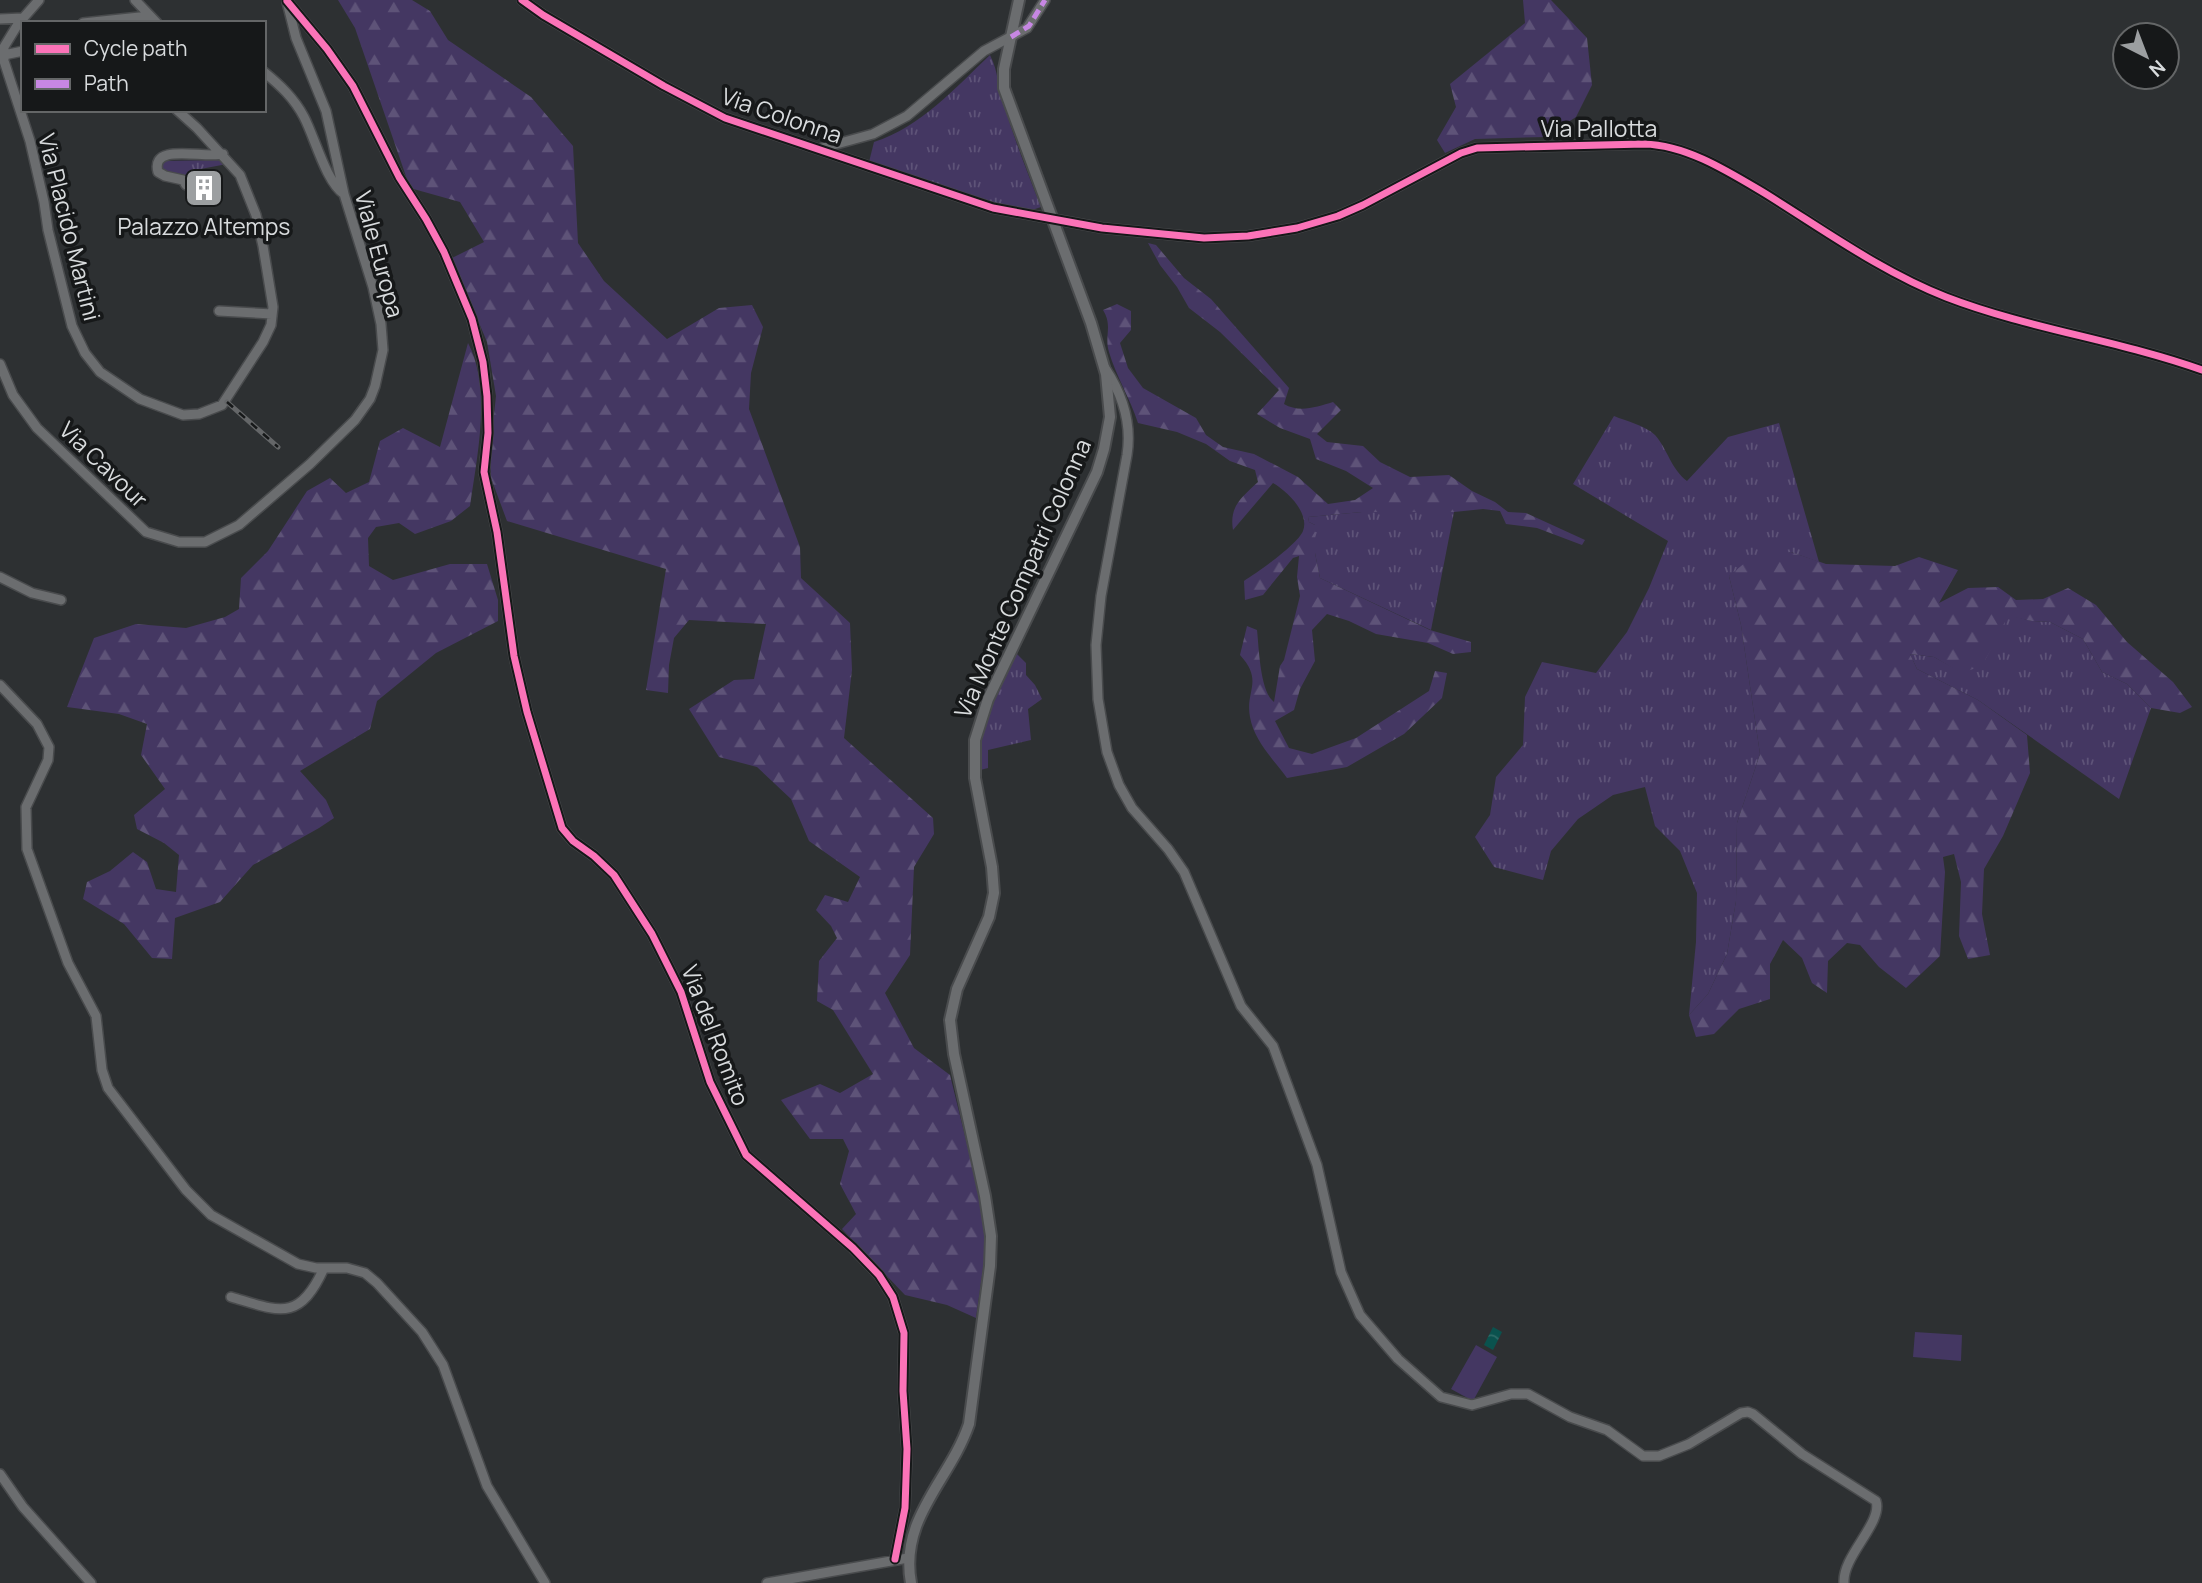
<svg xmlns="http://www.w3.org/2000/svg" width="2202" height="1583" viewBox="0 0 2202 1583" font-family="Manrope,sans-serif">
<defs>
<pattern id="grass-tufts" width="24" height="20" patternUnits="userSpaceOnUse" patternTransform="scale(1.75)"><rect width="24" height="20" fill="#443762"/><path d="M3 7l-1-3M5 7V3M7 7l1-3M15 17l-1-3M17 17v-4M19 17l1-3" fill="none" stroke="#5e5378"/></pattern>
<pattern id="forest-firs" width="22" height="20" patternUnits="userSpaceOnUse" patternTransform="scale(1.75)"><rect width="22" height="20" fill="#443762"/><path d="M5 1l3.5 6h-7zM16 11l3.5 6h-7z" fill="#5e5378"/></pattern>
<pattern id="water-waves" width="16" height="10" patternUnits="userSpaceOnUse" patternTransform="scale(1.75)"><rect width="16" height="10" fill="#0a524e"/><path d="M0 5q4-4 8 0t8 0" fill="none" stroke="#2d6a67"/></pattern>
</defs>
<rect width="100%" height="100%" fill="#2d3032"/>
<path fill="url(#grass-tufts)" d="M 990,55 C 999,73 997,85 1003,102 C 1014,138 1027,172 1041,207 L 1035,209 L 1015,209 L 869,162 L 874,142 C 921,127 955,88 990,55 Z
M 221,160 L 227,164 L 190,171 L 191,175 L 175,177 L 162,172 L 159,165 L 163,161 Z
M 1614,416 C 1626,421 1646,426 1655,435 C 1668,450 1671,469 1687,481 L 1728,437 L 1779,423 L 1819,562 L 1791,552 L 1729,576 L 1741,625 L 1760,754 L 1737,823 L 1736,901 L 1727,954 L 1708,994 L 1689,1015 L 1696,942 L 1697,893 L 1680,851 L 1655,826 L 1645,787 L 1613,795 L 1578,819 L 1551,851 L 1543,880 L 1494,867 L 1475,837 L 1490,815 L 1496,777 L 1523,745 L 1525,697 L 1542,662 L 1596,673 L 1627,632 L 1649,588 L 1668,541 L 1573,484 Z
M 1362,512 L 1454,512 L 1431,630 L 1320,578 L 1315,553 L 1315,525 L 1309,522 L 1308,517 Z
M 2008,615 L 2032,621 L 2050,622 L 2083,639 L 2102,672 L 2127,684 L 2151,708 L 2119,799 L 1978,700 L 1917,669 L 1910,654 L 1934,657 L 1961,672 Z
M 1017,654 L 1026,663 L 1026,675 L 1035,685 L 1042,699 L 1028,709 L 1031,740 L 988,750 L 988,768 L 980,770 C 978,727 998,691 1017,654 Z"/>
<path fill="url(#forest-firs)" d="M 338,0 L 412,0 L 430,11 L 448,40 L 531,97 L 573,146 L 578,243 L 604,281 L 667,339 L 719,308 L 752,305 L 763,327 L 751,373 L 749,409 L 800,547 L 801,578 L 850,623 L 852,670 L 844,738 L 933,818 L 934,834 L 914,867 L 910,955 L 885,993 L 914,1048 L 950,1075 L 978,1189 L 986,1247 L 976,1318 L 947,1305 L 905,1295 L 842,1229 L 856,1214 L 840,1184 L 849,1151 L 843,1139 L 810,1139 L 781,1100 L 820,1084 L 840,1093 L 873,1074 L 833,1010 L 817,1001 L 819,961 L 837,938 L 831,926 L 816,910 L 825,895 L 848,902 L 860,877 L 809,841 L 791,799 L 757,767 L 719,757 L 689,709 L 734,680 L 754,679 L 766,624 L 689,620 L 674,638 L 669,665 L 668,693 L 646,690 L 666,569 L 507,521 L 491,478 L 490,452 L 496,396 L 487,342 L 452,258 L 484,242 L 460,202 L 410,188 L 355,28 Z
M 1523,0 L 1551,0 L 1587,38 L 1592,85 L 1576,117 L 1545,137 L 1475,139 L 1445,153 L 1437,140 L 1456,107 L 1450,84 L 1525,23 Z
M 1148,243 L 1156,245 L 1184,278 L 1211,299 L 1289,388 L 1284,404 C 1299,413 1317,407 1333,402 L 1341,410 L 1317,434 L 1327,442 L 1363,446 L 1380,462 L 1410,477 L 1449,475 L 1472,491 L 1495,502 L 1508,512 L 1526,513 L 1585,540 L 1582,545 L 1537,528 L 1506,524 L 1500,511 L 1483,509 L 1454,512 L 1362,512 L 1308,517 L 1309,522 L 1315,525 L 1315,553 L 1320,578 L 1430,630 L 1471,642 L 1471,652 L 1453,654 L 1428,643 L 1376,634 L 1349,621 L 1327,614 L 1312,630 L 1315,661 L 1300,689 L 1294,710 L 1275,721 L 1289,748 L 1312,754 L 1356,738 L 1429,691 L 1435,671 L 1447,673 L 1442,698 L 1404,734 L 1347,767 L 1287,778 C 1274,760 1254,741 1250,717 C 1245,691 1264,681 1240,655 L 1247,626 L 1257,630 C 1259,648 1260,692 1274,702 L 1280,666 L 1284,660 L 1300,596 L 1297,577 L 1299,556 L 1293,558 L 1263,595 L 1245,600 L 1244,581 C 1257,573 1298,544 1303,531 C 1310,513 1287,491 1273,483 L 1233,530 C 1229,506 1242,497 1258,482 L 1255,470 L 1230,461 L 1206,444 L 1177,432 L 1138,423 C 1130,398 1116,376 1109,352 C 1104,336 1113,326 1103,310 L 1117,304 L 1131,311 L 1131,330 L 1120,343 L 1128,368 L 1143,388 L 1196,418 L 1206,435 L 1223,447 L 1254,454 L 1298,477 L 1328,504 L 1355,500 L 1373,488 L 1346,471 L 1316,459 L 1310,439 L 1280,428 L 1257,414 L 1279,390 L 1220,332 L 1189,308 L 1177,287 L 1160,265 Z
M 468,343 C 492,388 477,457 470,506 L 451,521 L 415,534 L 399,523 L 376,527 L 368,538 L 369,566 L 393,580 L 450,564 L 487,564 L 498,600 L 498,621 L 436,653 L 377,701 L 370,729 L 300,771 L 326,800 L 334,818 L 319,828 L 253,865 L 220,902 L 175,918 L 172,959 L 152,958 L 124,924 L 83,899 L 87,882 L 110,871 L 133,852 L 147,862 L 156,889 L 176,892 L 179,855 L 164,843 L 137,829 L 134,815 L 165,789 L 141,755 L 147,724 L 119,714 L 67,707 L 94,638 L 136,624 L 186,628 L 225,617 L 239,609 L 241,578 L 268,551 L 307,491 L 330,478 L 346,493 L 369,482 L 380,441 L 403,428 L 440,447 Z
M 1791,552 L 1826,564 L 1895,566 L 1919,557 L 1958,570 L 1939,603 L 1968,588 L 1998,587 L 2016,600 L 2043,599 L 2068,588 L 2096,605 L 2127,642 L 2173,682 L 2192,707 L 2180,713 L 2151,708 L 2127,684 L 2102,672 L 2083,639 L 2050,622 L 2032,621 L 2008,616 L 1982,666 L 1961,673 L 1934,657 L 1910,654 L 1917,669 L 1978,700 L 2027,735 L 2030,773 L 2003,836 L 1984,869 L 1982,914 L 1990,955 L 1968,959 L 1959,936 L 1961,882 L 1954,854 L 1943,857 L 1945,872 L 1940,956 L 1906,988 L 1879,967 L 1860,945 L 1847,943 L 1828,961 L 1827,993 L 1812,983 L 1802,958 L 1783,940 L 1770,964 L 1770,999 L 1739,1009 L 1714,1034 L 1696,1037 L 1689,1015 L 1708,994 L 1727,954 L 1736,901 L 1737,823 L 1760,754 L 1741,625 L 1729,576 L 1752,557 Z"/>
<path fill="#443762" d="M 1915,1332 L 1962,1335 L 1961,1361 L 1913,1357 Z
M 1476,1345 L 1497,1357 L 1473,1401 L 1451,1389 Z"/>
<path fill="url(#water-waves)" d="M 1493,1327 L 1502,1332 L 1493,1350 L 1484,1345 Z"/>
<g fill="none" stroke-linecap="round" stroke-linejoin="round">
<defs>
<path id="minor" d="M 39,0 L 18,24 L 4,47 L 4,61 L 30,141 L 44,202 L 48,230 L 72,326 L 85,353 L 100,372 L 140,399 L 183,415 L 199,414 L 222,405 L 263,342 L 271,325 L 273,307 L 263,246 L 256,215 L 240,175 L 197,128 L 177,110
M 135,0 L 157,23
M 522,0 L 543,15 L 664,86 L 725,118 L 993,208 L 1102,228 L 1204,238 L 1248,236 L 1297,228 L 1338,216 L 1363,205 L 1461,153 L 1477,148 L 1644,144 C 1687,145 1729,172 1766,194 C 1824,230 1882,272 1946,297 C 2029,329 2118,340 2202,370
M 287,1 L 327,49 L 353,86 L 399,177 L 426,219 L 444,252 L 472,319 L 483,362 L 487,396 L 488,433 L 484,472 L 497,532 L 514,656 L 527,712 L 562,828 L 573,841 L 594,856 L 614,875 L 652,934 L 681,992 L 710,1082 L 746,1155 L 853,1248 L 879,1275 L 893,1297 L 904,1333 L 903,1391 L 907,1449 L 905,1508 L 895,1559
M 0,19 L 23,18
M 83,23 L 149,16
M 4,55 L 23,51
M 264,72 C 280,85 294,98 304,117 C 315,138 326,182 344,194
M 822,148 L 873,134 L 907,116 L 984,51 L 1027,28 L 1045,0
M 186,185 L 183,180 L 165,176 L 158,172 C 150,142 204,159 223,154
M 219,311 L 272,314
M 0,364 L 13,395 L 37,428 L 146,532 L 179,542 L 205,542 L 239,525 L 310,464 L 355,420 L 370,399 L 375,386 L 383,350 L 381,324 L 373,287 L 344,194 L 326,111 L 296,38 L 287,2
M 1105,368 C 1123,395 1132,423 1127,455 L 1101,596 L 1096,645 L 1098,699 L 1107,752 L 1119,785 L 1132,808 L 1168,849 L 1184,872 L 1241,1006 L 1273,1046 L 1317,1165 L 1341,1272 L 1360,1315 L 1398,1359 L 1441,1397 L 1472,1405 L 1511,1394 L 1528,1394 L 1570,1417 L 1607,1430 L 1643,1456 L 1659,1456 L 1689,1444 L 1741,1413 L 1748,1412 L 1753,1414 L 1802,1454 L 1876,1501 C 1883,1523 1842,1556 1844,1583
M 0,577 L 32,593 L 61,600
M 0,685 L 37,724 L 49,747 L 48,760 L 26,807 L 27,849 L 68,963 L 96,1016 L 102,1070 L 108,1088 L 186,1190 L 211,1215 L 298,1264 L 316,1268 L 347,1268 L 365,1273 L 377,1283 L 422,1332 L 443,1365 L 487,1486 L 545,1583
M 231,1297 C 279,1311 299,1323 324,1268
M 0,1474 L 23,1507 L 91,1583
M 767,1583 L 908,1558"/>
<path id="tertiary" d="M 911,1583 C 899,1518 950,1480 969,1424 L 990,1266 L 991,1236 L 985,1196 L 954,1054 L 950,1020 L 957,989 L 989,917 L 994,893 L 992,867 L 975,778 L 975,740 L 988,699 L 1097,472 L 1104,449 L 1110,417 L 1106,374 L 1091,323 L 1004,88 L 1004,69 L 1019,0"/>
</defs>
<use href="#minor" stroke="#494b4d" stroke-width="12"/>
<use href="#tertiary" stroke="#494b4d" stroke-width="14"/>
<use href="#minor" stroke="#6b6d6f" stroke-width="9"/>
<use href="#tertiary" stroke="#6b6d6f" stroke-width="10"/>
<defs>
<path id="rail" d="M 227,402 L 278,447"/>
</defs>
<use href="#rail" stroke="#646668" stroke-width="5"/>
<use href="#rail" stroke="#161819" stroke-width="2.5" stroke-dasharray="8" stroke-linecap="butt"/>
<path stroke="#c787e3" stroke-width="5" stroke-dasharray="10 5" stroke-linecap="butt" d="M 1011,37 L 1029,26 L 1045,0"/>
<defs>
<path id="cycleway" d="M 522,0 L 543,15 L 664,86 L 725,118 L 993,208 L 1102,228 L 1204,238 L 1248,236 L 1297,228 L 1338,216 L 1363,205 L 1461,153 L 1477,148 L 1644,144 C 1687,145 1729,172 1766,194 C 1824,230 1882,272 1946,297 C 2029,329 2118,340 2202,370
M 287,1 L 327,49 L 353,86 L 399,177 L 426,219 L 444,252 L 472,319 L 483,362 L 487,396 L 488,433 L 484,472 L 497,532 L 514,656 L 527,712 L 562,828 L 573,841 L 594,856 L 614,875 L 652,934 L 681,992 L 710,1082 L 746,1155 L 853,1248 L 879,1275 L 893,1297 L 904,1333 L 903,1391 L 907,1449 L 905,1508 L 895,1559"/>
</defs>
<use href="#cycleway" stroke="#161819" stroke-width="11"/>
<use href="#cycleway" stroke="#fb73b8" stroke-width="7"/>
</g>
<defs>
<symbol id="building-square" viewBox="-11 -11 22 22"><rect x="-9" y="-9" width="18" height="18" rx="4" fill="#9c9fa1" stroke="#161819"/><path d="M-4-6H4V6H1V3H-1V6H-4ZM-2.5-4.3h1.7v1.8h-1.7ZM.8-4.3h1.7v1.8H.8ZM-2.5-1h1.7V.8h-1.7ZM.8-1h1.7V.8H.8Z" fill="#fff"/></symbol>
</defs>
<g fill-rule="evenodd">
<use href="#building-square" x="182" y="166" width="44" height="44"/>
</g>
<g text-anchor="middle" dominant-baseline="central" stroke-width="7" stroke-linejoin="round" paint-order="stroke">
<g font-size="23" fill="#d8dbdd" stroke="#161819">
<text transform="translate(782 115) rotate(19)">Via Colonna</text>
<text x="1599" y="128">Via Pallotta</text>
<text transform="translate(70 227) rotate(76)">Via Placido Martini</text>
<text transform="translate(380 254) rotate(75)">Viale Europa</text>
<text transform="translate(104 464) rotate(44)">Via Cavour</text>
<text transform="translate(1022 578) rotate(-66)">Via Monte Compatri Colonna</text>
<text transform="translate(716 1035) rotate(69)">Via del Romito</text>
</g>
<g font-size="23" fill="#d8dbdd" stroke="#161819">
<text x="204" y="226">Palazzo Altemps</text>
</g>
</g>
<rect x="21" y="21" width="245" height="91" fill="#161819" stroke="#646667" stroke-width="2"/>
<rect x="35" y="44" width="35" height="10" fill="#fb73b8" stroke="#646667" stroke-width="2"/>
<text x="84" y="56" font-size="21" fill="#d8dbdd">Cycle path</text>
<rect x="35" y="79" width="35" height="10" fill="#c787e3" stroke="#646667" stroke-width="2"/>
<text x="84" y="91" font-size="21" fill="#d8dbdd">Path</text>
<g transform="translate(2146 56) rotate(138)"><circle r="33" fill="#161819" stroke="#646667" stroke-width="2"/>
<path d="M0-5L12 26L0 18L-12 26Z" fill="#9c9fa1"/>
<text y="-10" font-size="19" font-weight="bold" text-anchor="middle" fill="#d8dbdd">N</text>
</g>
</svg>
